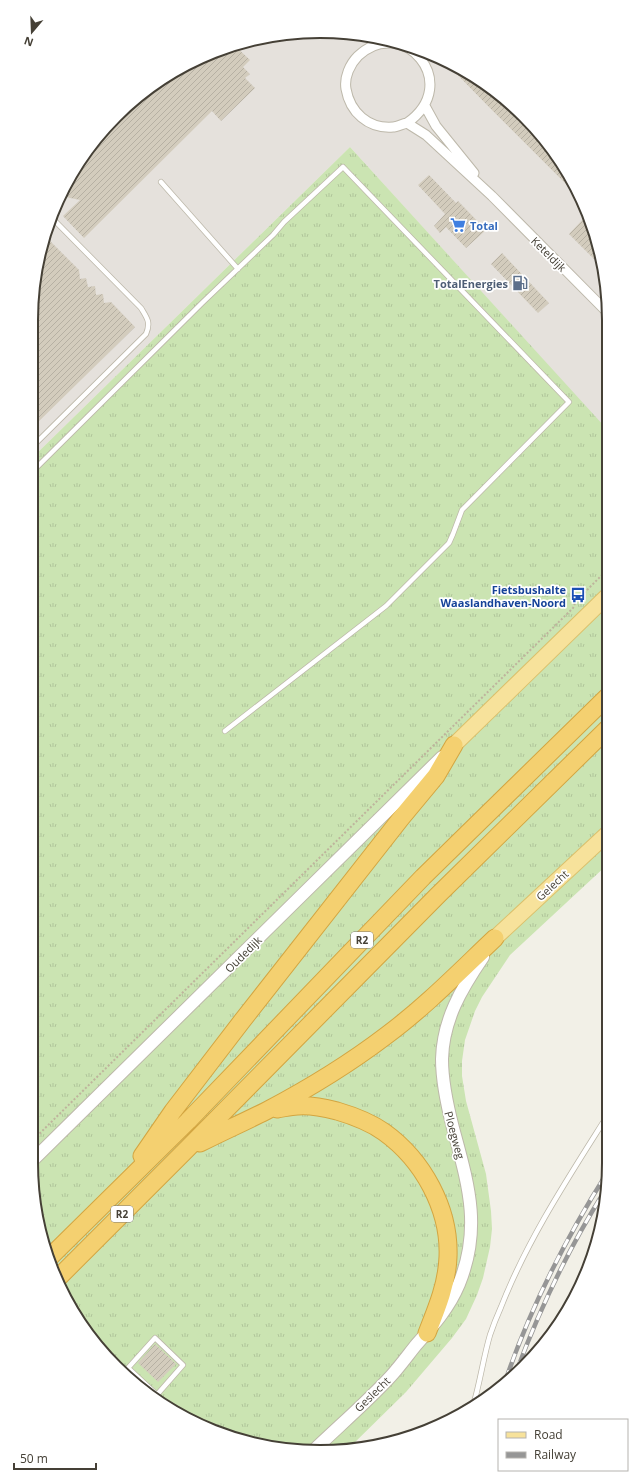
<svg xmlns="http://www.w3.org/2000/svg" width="640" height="1483" viewBox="0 0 640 1483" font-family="'Open Sans',sans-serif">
<defs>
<pattern id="grass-tufts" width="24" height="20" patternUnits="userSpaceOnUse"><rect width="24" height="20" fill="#cbe4b2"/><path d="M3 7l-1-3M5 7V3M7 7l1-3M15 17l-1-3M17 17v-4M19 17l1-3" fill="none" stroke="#b0c59a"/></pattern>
<pattern id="building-hatch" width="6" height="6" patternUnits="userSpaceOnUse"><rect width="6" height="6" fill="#d3ccbd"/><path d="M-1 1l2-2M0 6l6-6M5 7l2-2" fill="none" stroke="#b6b0a3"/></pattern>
</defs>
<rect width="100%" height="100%" fill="#f2f0e7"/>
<path fill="#e5e1dc" d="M 301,32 L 358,34 L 413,46 L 481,80 L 537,130 L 579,192 L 606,282 L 607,425 L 605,428 L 350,147 L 31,459 L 31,320 L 46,227 L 70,175 L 103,129 L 144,91 L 192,61 L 245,41 Z"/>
<path fill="url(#grass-tufts)" d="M 350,147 L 605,427 L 607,425 L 608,864 L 510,955 L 482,997 L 475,1011 L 465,1040 L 462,1061 L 462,1076 L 466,1101 L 486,1174 L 491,1211 L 492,1229 L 490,1247 L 483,1278 L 477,1295 L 466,1319 L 452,1338 L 406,1392 L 348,1449 L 320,1452 L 264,1446 L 176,1413 L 103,1353 L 70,1307 L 46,1256 L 31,1163 L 31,459 Z"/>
<path fill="url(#building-hatch)" d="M 234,45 L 250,60 L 243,67 L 250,74 L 245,78 L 255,88 L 221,121 L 212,111 L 84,238 L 63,216 L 80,200 L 61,196 L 70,175 L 103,129 L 144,91 L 192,61 Z
M 450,65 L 481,80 L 537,130 L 577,189 L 574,192 L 487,105 L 449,66 Z
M 429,175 L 456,203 L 458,201 L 486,230 L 466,248 L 446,227 L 440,233 L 434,226 L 445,214 L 418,185 Z
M 586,216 L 594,242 L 602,267 L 569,234 Z
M 49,240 L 79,270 L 80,279 L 86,278 L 88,287 L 95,286 L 96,295 L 103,294 L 104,303 L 111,302 L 135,327 L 31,429 L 31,320 L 44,241 Z
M 502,253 L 549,303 L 538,313 L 491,264 Z
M 155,1344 L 176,1364 L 158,1382 L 138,1363 Z"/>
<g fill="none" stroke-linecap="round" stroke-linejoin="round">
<defs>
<path id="service" d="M 161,182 L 238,269
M 31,448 L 146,334 C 151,322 147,318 141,308 L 51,217
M 31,473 L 202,303 L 273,235 L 284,222 L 343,167 L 569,402 L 462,510 L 453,534 L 449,543 L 386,606 L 225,731
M 155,1397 L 183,1365 L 155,1338 L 128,1368 L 157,1395
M 473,1406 C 480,1383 483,1359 490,1335 C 493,1326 497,1316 501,1307 C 528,1238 570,1175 609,1113"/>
<path id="minor" d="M 425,106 L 436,126 L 474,173
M 407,123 C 464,83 402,14 358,56 C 350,64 344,77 346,89 C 350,112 368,129 393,127 C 397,127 402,124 407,123 L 426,135 L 492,196 L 607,312"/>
<path id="tertiary" d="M 31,1162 L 442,757
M 313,1451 C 339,1426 367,1402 391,1376 C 400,1366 408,1355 416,1345 C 433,1326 449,1308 459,1284 C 482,1227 468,1184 453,1128 C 447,1105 442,1083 442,1059 C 443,1020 461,989 483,957"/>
<path id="primary" d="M 454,745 L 607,596
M 495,938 L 608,833"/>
<path id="motorway" d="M 277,1109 C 284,1108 291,1106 298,1106 C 311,1105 325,1108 337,1111 C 354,1116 370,1122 384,1132 C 423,1160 450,1209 448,1257 C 447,1284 437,1308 427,1333
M 200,1143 C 222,1132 244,1122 266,1111 C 308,1089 349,1064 387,1035 C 426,1006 460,971 495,938
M 142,1156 L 173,1111 L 242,1021 L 402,817 L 436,776 L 454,745
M 48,1259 L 188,1121 L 423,877 L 608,696
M 57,1279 L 187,1149 L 438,895 L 608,728"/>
</defs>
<use href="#service" stroke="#bdb8aa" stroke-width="6"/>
<use href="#minor" stroke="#bdb8aa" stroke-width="11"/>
<use href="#tertiary" stroke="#bdb8aa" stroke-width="14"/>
<use href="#primary" stroke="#dbc06c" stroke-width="17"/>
<use href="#motorway" stroke="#d3a541" stroke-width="19"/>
<path stroke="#beb49c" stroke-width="2" stroke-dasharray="2 2" stroke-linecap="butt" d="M 31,1142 L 573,608 L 576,601 L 607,570"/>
<use href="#service" stroke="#fff" stroke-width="4.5"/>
<use href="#minor" stroke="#fff" stroke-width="9"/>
<use href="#tertiary" stroke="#fff" stroke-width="12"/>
<use href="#primary" stroke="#f7e29b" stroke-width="15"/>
<use href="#motorway" stroke="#f4d070" stroke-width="17"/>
<defs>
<path id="rail" d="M 517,1370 C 540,1308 569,1248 604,1192
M 506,1379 C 531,1306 566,1238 607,1173"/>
</defs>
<use href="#rail" stroke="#969696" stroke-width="4.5"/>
<use href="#rail" stroke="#fff" stroke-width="3" stroke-dasharray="9" stroke-linecap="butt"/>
</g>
<defs>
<symbol id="supermarket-bare" viewBox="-9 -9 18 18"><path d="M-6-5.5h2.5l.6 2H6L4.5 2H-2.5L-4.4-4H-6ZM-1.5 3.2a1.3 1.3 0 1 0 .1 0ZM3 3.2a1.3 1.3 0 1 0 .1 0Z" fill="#3f7fe0" stroke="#fff" stroke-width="2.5" paint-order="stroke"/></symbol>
<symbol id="fuel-bare" viewBox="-9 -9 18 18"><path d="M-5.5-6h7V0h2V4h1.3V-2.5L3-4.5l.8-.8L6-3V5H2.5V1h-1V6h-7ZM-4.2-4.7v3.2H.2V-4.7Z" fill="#5c6f8a" stroke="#fff" stroke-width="2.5" paint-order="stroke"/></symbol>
<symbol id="bus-bare" viewBox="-9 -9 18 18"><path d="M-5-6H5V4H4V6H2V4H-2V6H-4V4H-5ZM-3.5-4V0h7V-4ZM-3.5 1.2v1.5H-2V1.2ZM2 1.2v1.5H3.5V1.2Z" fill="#1a4fb4" stroke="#fff" stroke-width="2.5" paint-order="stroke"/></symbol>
</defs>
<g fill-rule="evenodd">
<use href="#supermarket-bare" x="447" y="214" width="22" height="22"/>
<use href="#fuel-bare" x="509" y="272" width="22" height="22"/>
<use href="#bus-bare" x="567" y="584" width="22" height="22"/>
</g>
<g text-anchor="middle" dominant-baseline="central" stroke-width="3.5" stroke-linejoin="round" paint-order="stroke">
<g fill="#fff" stroke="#7d7972" stroke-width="1">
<rect x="351" y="932" width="22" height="16" rx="3"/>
<rect x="111" y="1206" width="22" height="16" rx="3"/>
</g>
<g font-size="10" font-weight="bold" fill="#454036">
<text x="362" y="940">R2</text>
<text x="122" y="1214">R2</text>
</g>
<g font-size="11" font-weight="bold" fill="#366cbe" stroke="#fff" text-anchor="start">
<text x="470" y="225">Total</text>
</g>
<g font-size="11" fill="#454036" stroke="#fff">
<text transform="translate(549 254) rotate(45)">Keteldijk</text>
<text transform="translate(552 885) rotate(-43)">Gelecht</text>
<text transform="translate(243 954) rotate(-45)">Oudedijk</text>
<text transform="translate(455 1135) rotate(75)">Ploegweg</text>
<text transform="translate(372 1394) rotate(-44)">Geslecht</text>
</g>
<g font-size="11" font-weight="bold" fill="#4e5e75" stroke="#fff" text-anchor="end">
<text x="508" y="283">TotalEnergies</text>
</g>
<g font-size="11" font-weight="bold" fill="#164399" stroke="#fff" text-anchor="end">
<text x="566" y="589">Fietsbushalte<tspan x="566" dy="13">Waaslandhaven-Noord</tspan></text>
</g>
</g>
<path d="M0 0H640V1483H0ZM320 38H320A282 282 0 0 1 602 320V1163A282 282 0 0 1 320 1445H320A282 282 0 0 1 38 1163V320A282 282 0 0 1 320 38Z" fill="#fff" fill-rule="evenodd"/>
<path fill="none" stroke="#454036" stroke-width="2" d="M320 38H320A282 282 0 0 1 602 320V1163A282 282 0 0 1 320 1445H320A282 282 0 0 1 38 1163V320A282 282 0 0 1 320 38Z"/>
<rect x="498" y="1419" width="130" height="52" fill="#ffffff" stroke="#b5b3af"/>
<rect x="506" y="1432" width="20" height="6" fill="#f7e29b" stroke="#b5b3af"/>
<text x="534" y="1439" font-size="12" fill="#454036">Road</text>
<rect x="506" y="1452" width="20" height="6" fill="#969696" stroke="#b5b3af"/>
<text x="534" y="1459" font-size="12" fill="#454036">Railway</text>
<g transform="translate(32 32) rotate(199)" stroke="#ffffff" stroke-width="3" paint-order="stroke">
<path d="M0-3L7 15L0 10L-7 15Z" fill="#454036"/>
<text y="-6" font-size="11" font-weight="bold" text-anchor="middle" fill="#454036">N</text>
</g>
<path d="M14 1463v6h82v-6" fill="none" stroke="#454036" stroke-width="2"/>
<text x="20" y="1463" font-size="12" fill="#454036" stroke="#ffffff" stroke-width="3" paint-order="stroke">50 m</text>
</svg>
